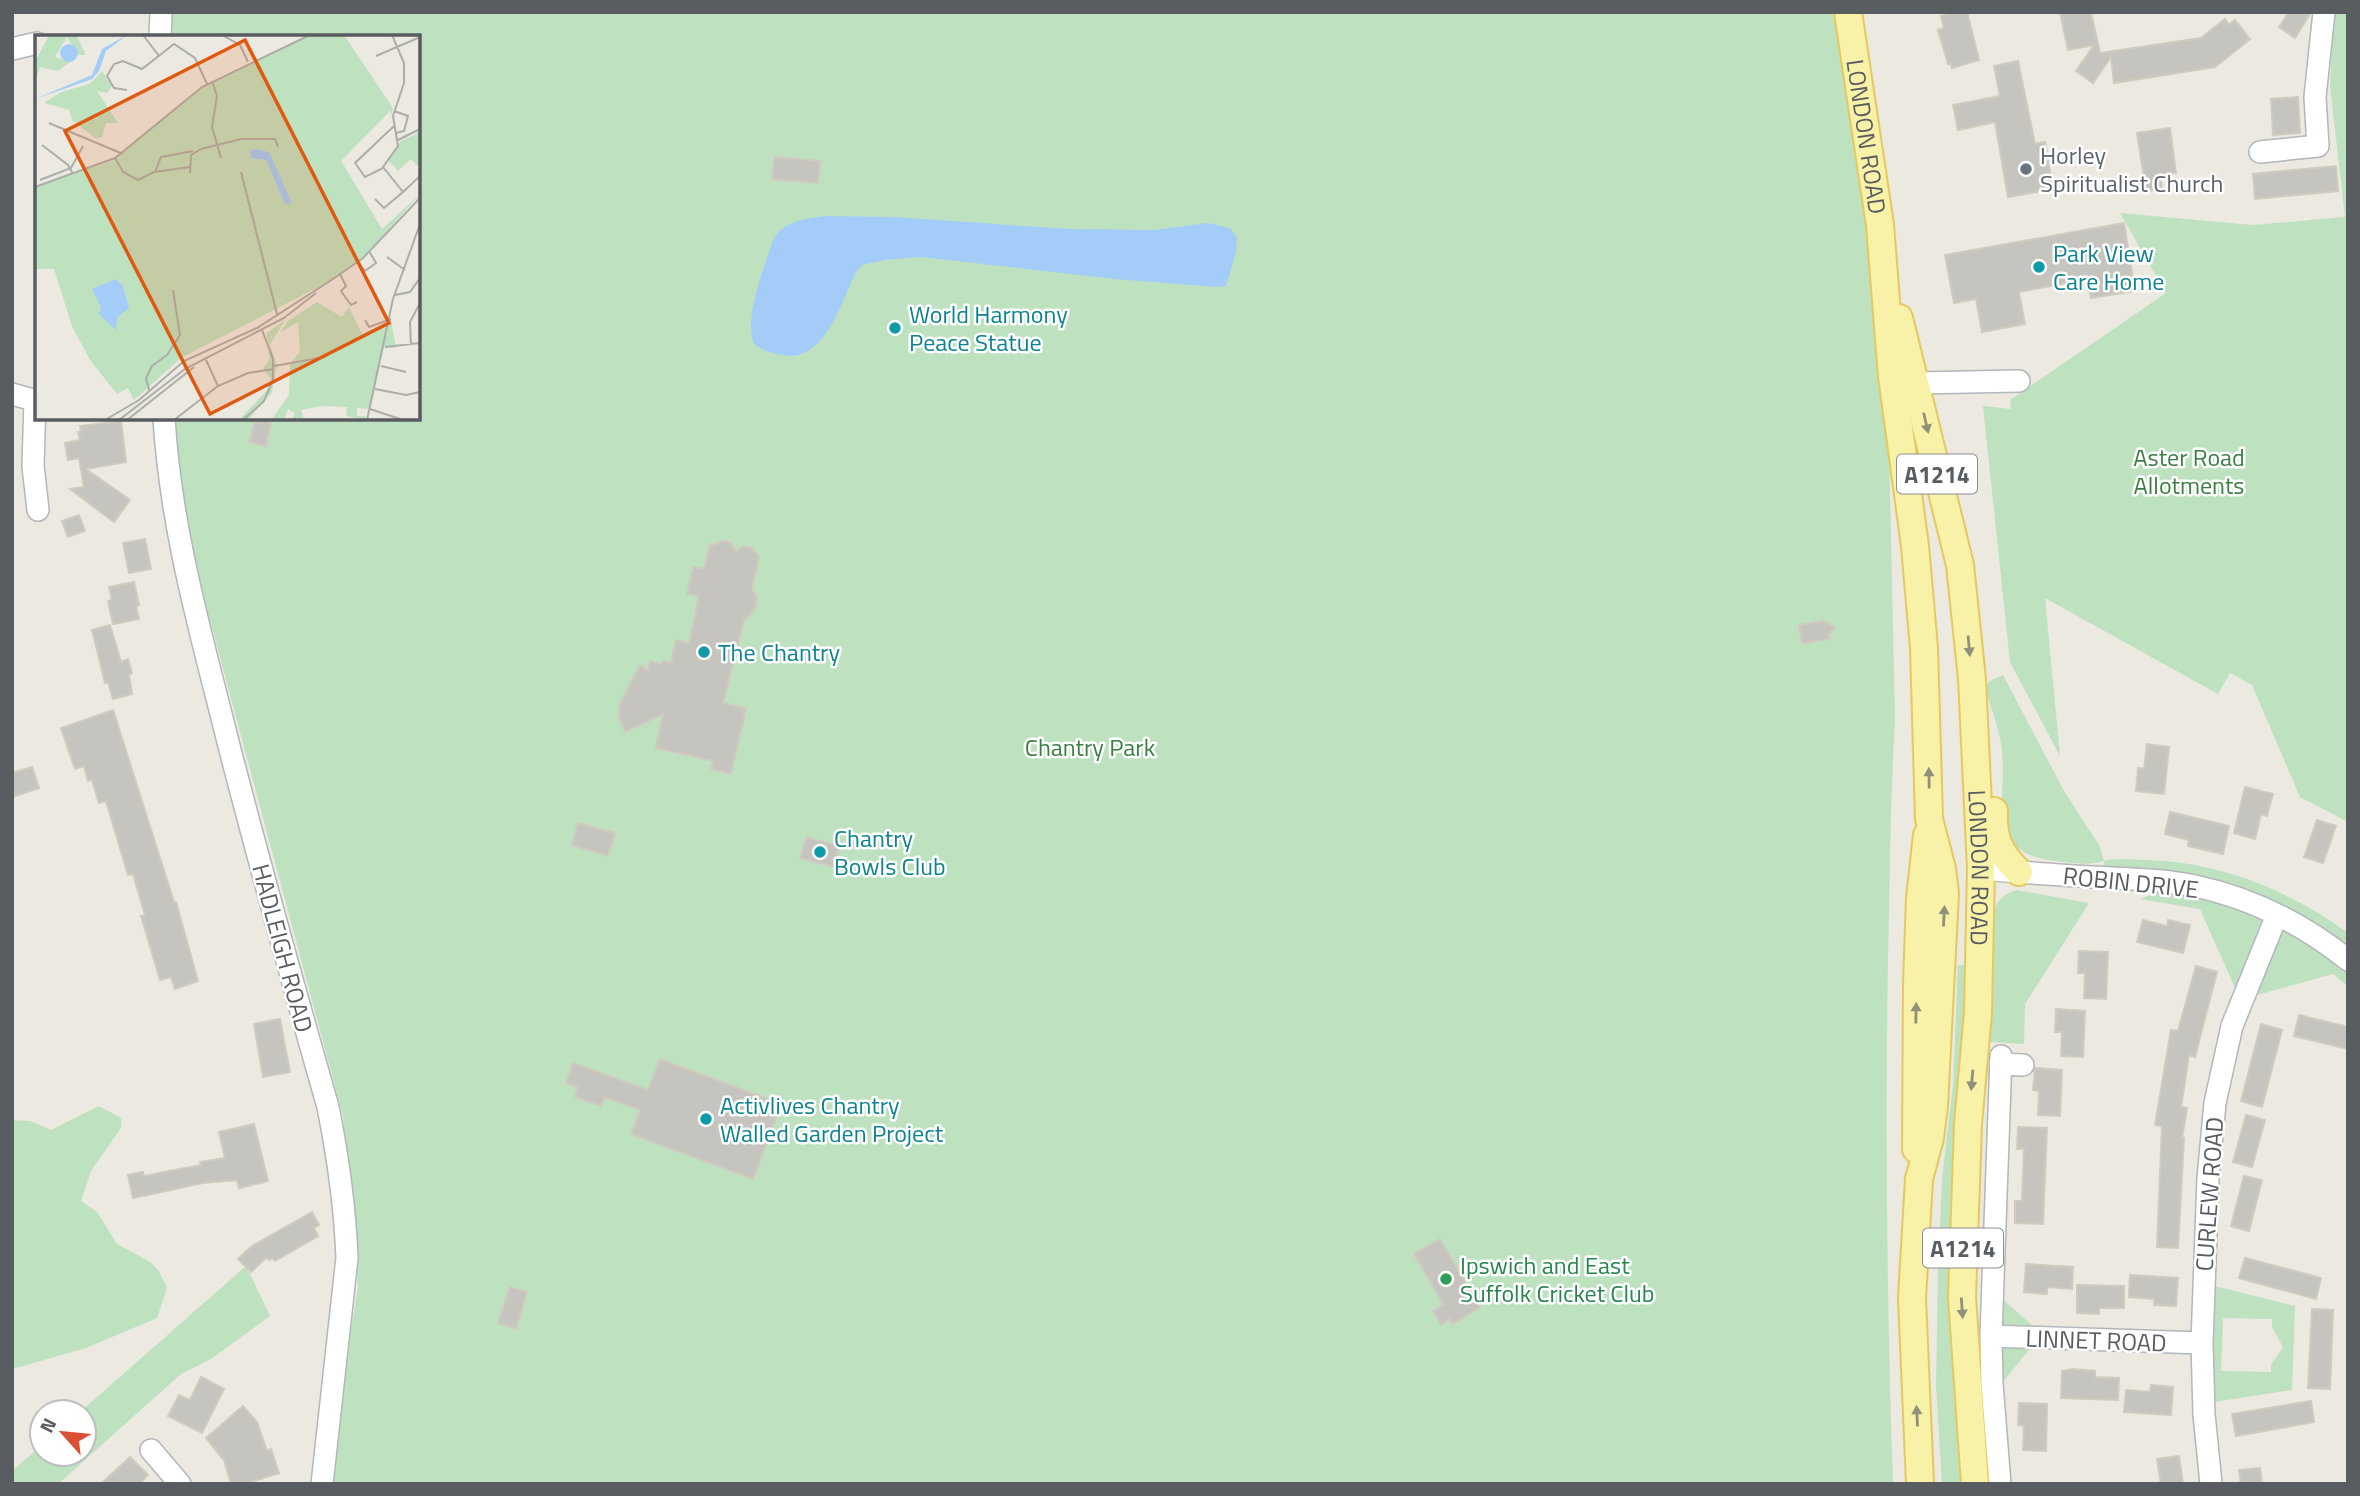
<svg xmlns="http://www.w3.org/2000/svg" width="2360" height="1496" viewBox="0 0 2360 1496" font-family="'Titillium Web',sans-serif">
<rect width="100%" height="100%" fill="#ebe9e0"/>
<path fill="#bee1c0" fill-rule="evenodd" d="M 161,12 L 1848,12 L 1885,262 L 1895,721 C 1890,800 1890,880 1888,959 C 1885,1134 1887,1309 1893,1484 L 326,1484 L 358,1287 L 343,1116 L 195,564 L 164,418 L 418,418 L 418,37 L 160,37 Z
M 2334,12 L 2348,12 L 2348,822 L 2300,797 L 2252,685 L 2230,673 L 2218,694 L 2045,598 L 2060,756 L 2010,662 L 1983,406 L 2011,409 L 2010,400 L 2166,293 L 2120,213 L 2253,225 L 2345,217 L 2330,86 Z
M 2003,675 L 2064,791 L 2099,845 L 2104,861 C 2118,858 2133,860 2147,860 C 2220,862 2289,890 2348,933 L 2348,986 L 2333,974 L 2253,996 L 2235,988 L 2200,909 L 2140,899 L 2179,884 L 2105,877 L 2104,861 C 2088,866 2073,863 2056,861 C 1979,852 2010,797 2001,744 C 1998,725 1990,706 1985,687 L 1990,681 Z
M 2016,890 L 2089,903 L 2025,1004 L 2024,1044 L 1975,1041 L 1992,916 C 1996,901 2002,895 2016,890 Z
M 1958,965 L 1975,966 L 1974,1484 L 1942,1484 L 1936,1386 L 1938,1270 L 1942,1179 L 1953,1085 Z
M 99,1106 L 121,1118 L 121,1128 L 91,1171 L 81,1201 L 97,1212 L 117,1244 L 150,1262 L 159,1271 L 167,1288 L 157,1318 L 86,1348 L 12,1369 L 12,1120 L 30,1121 L 51,1130 Z
M 246,1266 L 270,1316 L 211,1359 L 181,1374 L 58,1484 L 12,1484 L 12,1471 L 42,1445 L 42,1454 L 84,1454 L 84,1412 L 80,1412 Z
M 2214,1286 L 2295,1306 L 2292,1390 L 2214,1402 L 2212,1344 ZM 2223,1318 L 2272,1319 L 2272,1327 L 2283,1347 L 2271,1365 L 2271,1372 L 2221,1371 Z
M 2000,1297 L 2035,1328 L 2033,1345 L 2002,1383 Z"/>
<path fill="#a3cdf8" d="M 825,216 L 895,217 L 1068,229 L 1154,230 L 1207,223 L 1230,228 L 1237,238 L 1236,252 L 1226,286 L 1216,287 L 1115,279 L 921,257 L 884,260 L 862,265 L 856,272 C 841,302 825,363 783,355 C 771,353 764,351 754,344 C 743,318 765,265 773,240 C 783,221 805,219 825,216 Z"/>
<path fill="#c6c4be" stroke="#cfcbbf" stroke-width="2" d="M 1955,12 L 1967,12 L 1979,60 L 1952,68 L 1951,64 L 1948,64 L 1938,30 L 1944,28 L 1941,16 Z
M 2060,12 L 2091,12 L 2100,53 L 2201,38 L 2225,19 L 2229,25 L 2235,20 L 2250,39 L 2215,67 L 2114,83 L 2111,57 L 2093,83 L 2076,71 L 2094,45 L 2068,50 Z
M 2289,12 L 2311,12 L 2295,38 L 2279,27 Z
M 2018,61 L 2035,144 L 2045,142 L 2053,189 L 2008,197 L 1995,122 L 1958,130 L 1953,105 L 2000,96 L 1994,66 Z
M 2298,97 L 2300,133 L 2273,135 L 2271,99 Z
M 2170,128 L 2176,173 L 2160,175 L 2162,189 L 2146,191 L 2137,133 Z
M 774,157 L 820,161 L 818,183 L 772,179 Z
M 2336,166 L 2338,191 L 2255,199 L 2253,174 Z
M 2124,223 L 2135,291 L 2091,298 L 2087,279 L 2019,292 L 2025,324 L 1982,332 L 1976,299 L 1954,303 L 1945,255 Z
M 256,418 L 272,418 L 266,446 L 249,442 Z
M 121,421 L 126,462 L 86,469 L 130,500 L 114,522 L 70,489 L 84,487 L 79,458 L 68,460 L 65,443 L 80,440 L 78,432 L 81,432 L 80,426 Z
M 79,515 L 85,531 L 68,537 L 62,521 Z
M 145,539 L 151,569 L 129,573 L 123,543 Z
M 722,541 L 730,542 L 736,552 L 744,546 L 752,548 L 759,557 L 752,588 L 757,597 L 755,609 L 744,621 L 723,703 L 746,708 L 731,774 L 711,769 L 713,761 L 656,748 L 663,714 L 625,732 L 619,717 L 620,703 L 640,665 L 648,670 L 650,661 L 662,664 L 663,661 L 671,663 L 676,640 L 689,643 L 699,596 L 687,594 L 693,567 L 704,569 L 710,544 L 715,545 Z
M 134,582 L 139,605 L 136,606 L 139,619 L 113,624 L 108,601 L 112,600 L 109,587 Z
M 1824,621 L 1835,628 L 1829,634 L 1830,639 L 1802,643 L 1799,625 Z
M 110,625 L 121,662 L 128,659 L 132,673 L 129,675 L 132,694 L 113,699 L 108,682 L 105,683 L 92,630 Z
M 113,710 L 174,902 L 176,902 L 198,981 L 175,989 L 171,977 L 160,980 L 141,916 L 145,915 L 133,874 L 128,875 L 106,801 L 99,803 L 92,780 L 88,781 L 84,766 L 75,769 L 61,728 Z
M 2147,744 L 2169,747 L 2164,794 L 2136,791 L 2138,768 L 2144,769 Z
M 32,767 L 39,788 L 12,797 L 12,773 Z
M 2245,787 L 2273,794 L 2267,816 L 2261,814 L 2255,839 L 2234,833 Z
M 2170,812 L 2229,826 L 2223,854 L 2188,846 L 2189,840 L 2165,834 Z
M 2317,820 L 2336,826 L 2323,863 L 2304,857 Z
M 578,823 L 615,833 L 608,856 L 572,845 Z
M 806,837 L 840,846 L 834,867 L 800,858 Z
M 2143,920 L 2167,926 L 2168,920 L 2190,925 L 2183,953 L 2137,942 Z
M 2079,951 L 2108,952 L 2106,999 L 2084,998 L 2085,973 L 2078,973 Z
M 2196,966 L 2217,972 L 2195,1057 L 2189,1055 L 2181,1107 L 2187,1108 L 2182,1138 L 2184,1138 L 2178,1248 L 2157,1247 L 2162,1126 L 2155,1125 L 2171,1030 L 2178,1031 Z
M 2056,1009 L 2085,1011 L 2083,1057 L 2061,1056 L 2062,1032 L 2055,1032 Z
M 2299,1015 L 2348,1027 L 2348,1049 L 2294,1036 Z
M 280,1019 L 290,1072 L 263,1077 L 254,1024 Z
M 2261,1024 L 2282,1030 L 2262,1107 L 2241,1101 Z
M 660,1059 L 781,1104 L 753,1179 L 631,1134 L 640,1110 L 605,1097 L 601,1106 L 575,1097 L 578,1087 L 566,1083 L 573,1063 L 648,1090 Z
M 2035,1068 L 2062,1070 L 2060,1116 L 2038,1115 L 2039,1091 L 2033,1090 Z
M 2246,1115 L 2265,1120 L 2252,1167 L 2233,1162 Z
M 254,1124 L 268,1181 L 239,1188 L 237,1180 L 203,1183 L 133,1198 L 128,1175 L 143,1172 L 144,1176 L 201,1165 L 200,1162 L 225,1158 L 219,1132 Z
M 2018,1127 L 2047,1128 L 2043,1224 L 2015,1223 L 2015,1201 L 2022,1201 L 2024,1149 L 2017,1149 Z
M 2244,1176 L 2262,1180 L 2249,1231 L 2231,1226 Z
M 312,1212 L 319,1225 L 314,1228 L 318,1236 L 275,1261 L 273,1258 L 269,1260 L 267,1257 L 251,1272 L 238,1259 L 252,1246 Z
M 1440,1239 L 1480,1307 L 1453,1324 L 1450,1319 L 1441,1325 L 1433,1311 L 1444,1305 L 1414,1254 Z
M 2245,1258 L 2321,1278 L 2316,1299 L 2239,1278 Z
M 2026,1264 L 2073,1267 L 2072,1289 L 2047,1287 L 2047,1294 L 2024,1292 Z
M 2130,1275 L 2178,1278 L 2176,1306 L 2154,1305 L 2154,1299 L 2129,1297 Z
M 2077,1285 L 2124,1286 L 2124,1308 L 2099,1308 L 2099,1314 L 2077,1313 Z
M 510,1287 L 527,1292 L 516,1329 L 498,1323 Z
M 2312,1309 L 2333,1310 L 2330,1389 L 2308,1388 Z
M 2073,1369 L 2095,1371 L 2095,1377 L 2119,1378 L 2118,1400 L 2061,1398 L 2062,1371 Z
M 201,1377 L 224,1389 L 202,1433 L 168,1416 L 179,1395 L 190,1400 Z
M 2151,1385 L 2173,1387 L 2171,1415 L 2124,1412 L 2126,1390 L 2150,1392 Z
M 2311,1401 L 2314,1422 L 2236,1436 L 2232,1414 Z
M 2019,1403 L 2047,1404 L 2046,1451 L 2023,1450 L 2024,1426 L 2018,1425 Z
M 243,1406 L 257,1422 L 267,1451 L 271,1449 L 279,1473 L 244,1484 L 231,1484 L 224,1460 L 206,1438 Z
M 2179,1456 L 2183,1484 L 2161,1484 L 2157,1459 Z
M 130,1457 L 148,1475 L 139,1484 L 101,1484 Z
M 2260,1468 L 2262,1484 L 2241,1484 L 2239,1470 Z"/>
<g fill="none" stroke-linecap="round" stroke-linejoin="round">
<defs>
<path id="minor" d="M 160,37 L 161,12
M 12,49 L 37,43
M 2260,152 L 2318,146 L 2315,97 L 2324,12
M 1917,383 L 2019,381
M 12,394 L 37,401
M 35,401 L 33,466 L 38,510
M 164,418 C 170,519 196,616 221,714 C 254,846 291,977 328,1107 C 338,1157 345,1207 347,1258 L 322,1484
M 1981,869 C 2019,872 2056,875 2093,877 C 2127,879 2162,879 2195,886 C 2251,898 2303,924 2348,960
M 2000,1064 L 2023,1065
M 1991,1336 L 2202,1343
M 151,1450 L 180,1484
M 2000,1484 L 1992,1384 L 1991,1336 L 2001,1056
M 2211,1484 L 2204,1414 L 2202,1343 L 2208,1178 L 2215,1103 L 2232,1026 L 2277,915"/>
<g id="major">
<path id="s1" d="M 1848,12 L 1880,225 L 1892,376 L 1915,546 L 1924,648 L 1929,819 L 1942,869 L 1945,893 L 1934,1106 L 1930,1138 L 1919,1179 L 1912,1298 L 1920,1484"/>
<path id="s2" d="M 1899,318 L 1960,565 L 1972,679 L 1981,869 L 1978,1012 L 1968,1125 L 1962,1297 L 1975,1484"/>
<path d="M 1994,811 C 1993,838 1999,853 2019,872"/>
<path d="M 1916,1149 L 1917,984 L 1920,898 L 1927,835"/>
</g>
</defs>
<use href="#minor" stroke="#b3b6ba" stroke-width="24"/>
<use href="#major" stroke="#e5c95f" stroke-width="30"/>
<use href="#minor" stroke="#fff" stroke-width="21"/>
<use href="#major" stroke="#f8f1a8" stroke-width="26"/>
</g>
<defs><path id="oneway-solid" d="M-6-.8H1V-3.2L6.5 0L1 3.2V.8H-6Z" transform="scale(1.75)"/></defs>
<g fill="#919079">
<use href="#oneway-solid" transform="translate(1926 423) rotate(77)"/>
<use href="#oneway-solid" transform="translate(1969 646) rotate(85)"/>
<use href="#oneway-solid" transform="translate(1929 778) rotate(-91)"/>
<use href="#oneway-solid" transform="translate(1944 916) rotate(-87)"/>
<use href="#oneway-solid" transform="translate(1916 1013) rotate(-89)"/>
<use href="#oneway-solid" transform="translate(1972 1080) rotate(95)"/>
<use href="#oneway-solid" transform="translate(1962 1308) rotate(86)"/>
<use href="#oneway-solid" transform="translate(1917 1416) rotate(-93)"/>
</g>
<circle fill="#6b7280" stroke="#fff" stroke-width="2.5" cx="2026" cy="169" r="7"/>
<g fill="#0f9aa8" stroke="#fff" stroke-width="2.5">
<circle cx="2039" cy="267" r="7"/>
<circle cx="895" cy="328" r="7"/>
<circle cx="704" cy="652" r="7"/>
<circle cx="820" cy="852" r="7"/>
<circle cx="706" cy="1119" r="7"/>
</g>
<circle fill="#2e9e5b" stroke="#fff" stroke-width="2.5" cx="1446" cy="1279" r="7"/>
<g text-anchor="middle" dominant-baseline="central" stroke-width="5" stroke-linejoin="round" paint-order="stroke">
<g fill="#fff" stroke="#8b8d90" stroke-width="2">
<rect x="1897" y="454.5" width="80" height="39" rx="5"/>
<rect x="1923" y="1228.5" width="80" height="39" rx="5"/>
</g>
<g font-size="23" font-weight="bold" fill="#595c60">
<text x="1937" y="474">A1214</text>
<text x="1963" y="1248">A1214</text>
</g>
<g font-size="24" fill="#595c60" stroke="#fff">
<text stroke="none"><textPath href="#s1" startOffset="126">LONDON ROAD</textPath></text>
<text stroke="none"><textPath href="#s2" startOffset="558">LONDON ROAD</textPath></text>
<text transform="translate(2131 882) rotate(6)">ROBIN DRIVE</text>
<text transform="translate(283 948) rotate(75)">HADLEIGH ROAD</text>
<text transform="translate(2209 1194) rotate(-86)">CURLEW ROAD</text>
<text transform="translate(2096 1340) rotate(2)">LINNET ROAD</text>
</g>
<g font-size="24" fill="#5b616d" stroke="#fff" text-anchor="start">
<text x="2040" y="155">Horley<tspan x="2040" dy="28">Spiritualist Church</tspan></text>
</g>
<g font-size="24" fill="#0d838f" stroke="#fff" text-anchor="start">
<text x="2053" y="253">Park View<tspan x="2053" dy="28">Care Home</tspan></text>
<text x="909" y="314">World Harmony<tspan x="909" dy="28">Peace Statue</tspan></text>
<text x="718" y="652">The Chantry</text>
<text x="834" y="838">Chantry<tspan x="834" dy="28">Bowls Club</tspan></text>
<text x="720" y="1105">Activlives Chantry<tspan x="720" dy="28">Walled Garden Project</tspan></text>
</g>
<g font-size="24" fill="#3a7e42" stroke="#fff">
<text x="2189" y="457">Aster Road<tspan x="2189" dy="28">Allotments</tspan></text>
<text x="1090" y="747">Chantry Park</text>
</g>
<g font-size="24" fill="#27864d" stroke="#fff" text-anchor="start">
<text x="1460" y="1265">Ipswich and East<tspan x="1460" dy="28">Suffolk Cricket Club</tspan></text>
</g>
</g>
<g transform="translate(35 35)">
<rect width="385" height="385" fill="#ebe9e0"/>
<path d="M 14,0 L 41,0 L 51,20 L 44,20 L 32,2 L 20,22 L 35,27 L 23,36 L 5,32 L 1,44 L 0,27 ZM 275,0 L 309,0 L 358,73 L 356,80 L 355,76 L 306,126 L 347,194 L 385,159 L 328,223 L 293,247 L 146,323 L 99,365 L 93,353 L 82,359 L 55,325 L 37,291 L 19,234 L 0,234 L 0,152 L 77,126 L 172,49 ZM 67,36 L 77,51 L 72,58 L 62,56 L 83,88 L 71,88 L 67,102 L 61,104 L 37,85 L 34,75 L 9,68 L 26,57 L 55,49 ZM 385,97 L 385,133 L 376,124 L 363,136 L 353,125 L 366,106 ZM 282,267 L 307,282 L 314,272 L 327,299 L 356,285 L 361,313 L 349,312 L 335,374 L 322,373 L 322,381 L 331,381 L 330,385 L 311,381 L 312,372 L 287,371 L 266,375 L 269,385 L 256,385 L 260,378 L 253,374 L 249,385 L 237,384 L 254,360 L 255,329 L 265,317 L 263,287 L 245,298 L 253,286 ZM 250,285 L 235,310 L 242,330 L 237,357 L 213,385 L 204,385 L 232,355 L 236,344 L 228,333 L 235,324 L 233,316 L 236,319 L 231,299 Z" fill="#bee1c0"/>
<path d="M 92,0 L 71,16 L 64,36 L 57,44 L 0,64 L 57,40 L 67,14 ZM25 18a9 9 0 1 1 18 0a9 9 0 1 1-18 0ZM 221,114 L 234,117 L 257,168 L 250,169 L 231,125 L 216,123 L 215,116 ZM 81,244 L 88,251 L 94,273 L 82,283 L 81,295 L 64,279 L 66,272 L 57,254 Z" fill="#a3cdf8"/>
<path fill="none" stroke="#adada9" stroke-width="2" d="M 108,0 L 124,21M 187,0 L 205,10 L 213,27M 341,21 L 383,3M 177,46 L 182,61 L 177,92 L 186,123M 92,55 L 79,53 L 72,41 L 79,29 L 88,26 L 107,34 L 139,9 L 160,23 L 172,49M 359,76 L 373,81 L 369,96 L 361,98M 14,88 L 88,119M 363,105 L 385,94M 7,110 L 33,130 L 38,139M 80,123 L 88,137 L 103,145 L 119,137 L 155,132M 348,133 L 330,142 L 320,128 L 359,91M 120,137 L 126,122 L 158,116M 206,137 L 242,279M 155,138 L 156,120 L 166,114 L 206,104 L 240,104 L 243,112M 5,145 L 36,133 L 48,111M 0,152 L 80,123 L 167,52 L 275,0M 368,157 L 385,141M 340,164 L 349,173 L 368,157 L 348,132 L 363,111 L 358,81 L 369,48 L 369,28 L 357,0M 352,222 L 370,235M 322,227 L 330,236 L 341,228 L 334,216M 305,239 L 311,251 L 306,256 L 316,270 L 322,267M 360,260 L 375,257 L 385,243M 330,285 L 334,292 L 356,284M 376,310 L 375,287 L 385,268M 350,312 L 385,308M 171,325 L 183,351M 239,331 L 290,322M 346,331 L 371,337M 340,354 L 371,360 L 385,357M 114,355 L 111,343 L 117,331 L 132,320 L 145,300 L 138,255M 335,374 L 368,385M 70,385 L 104,365 L 149,326 L 222,293 L 298,244 L 328,223 L 385,163M 84,385 L 150,334 L 249,283 L 281,258M 92,385 L 159,332M 139,385 L 183,351 L 213,338 L 239,334M 208,385 L 229,366 L 238,345 L 238,324 L 227,295M 332,385 L 358,264 L 385,189"/>
<path fill="#e15910" fill-opacity="0.15" stroke="#e15910" stroke-width="3.5" d="M 210,5 L 354,288 L 175,379 L 30,96 Z"/>
<rect width="385" height="385" fill="none" stroke="#595c60" stroke-width="3.5"/>
</g>
<rect width="2360" height="1496" fill="none" stroke="#595c60" stroke-width="28"/>
<g transform="translate(63 1433) rotate(297)"><circle r="33" fill="#ffffff" stroke="#bdbebf" stroke-width="2"/>
<path d="M0-5L12 26L0 18L-12 26Z" fill="#db4f36"/>
<text y="-10" font-size="19" font-weight="bold" text-anchor="middle" fill="#595c60">N</text>
</g>
</svg>
